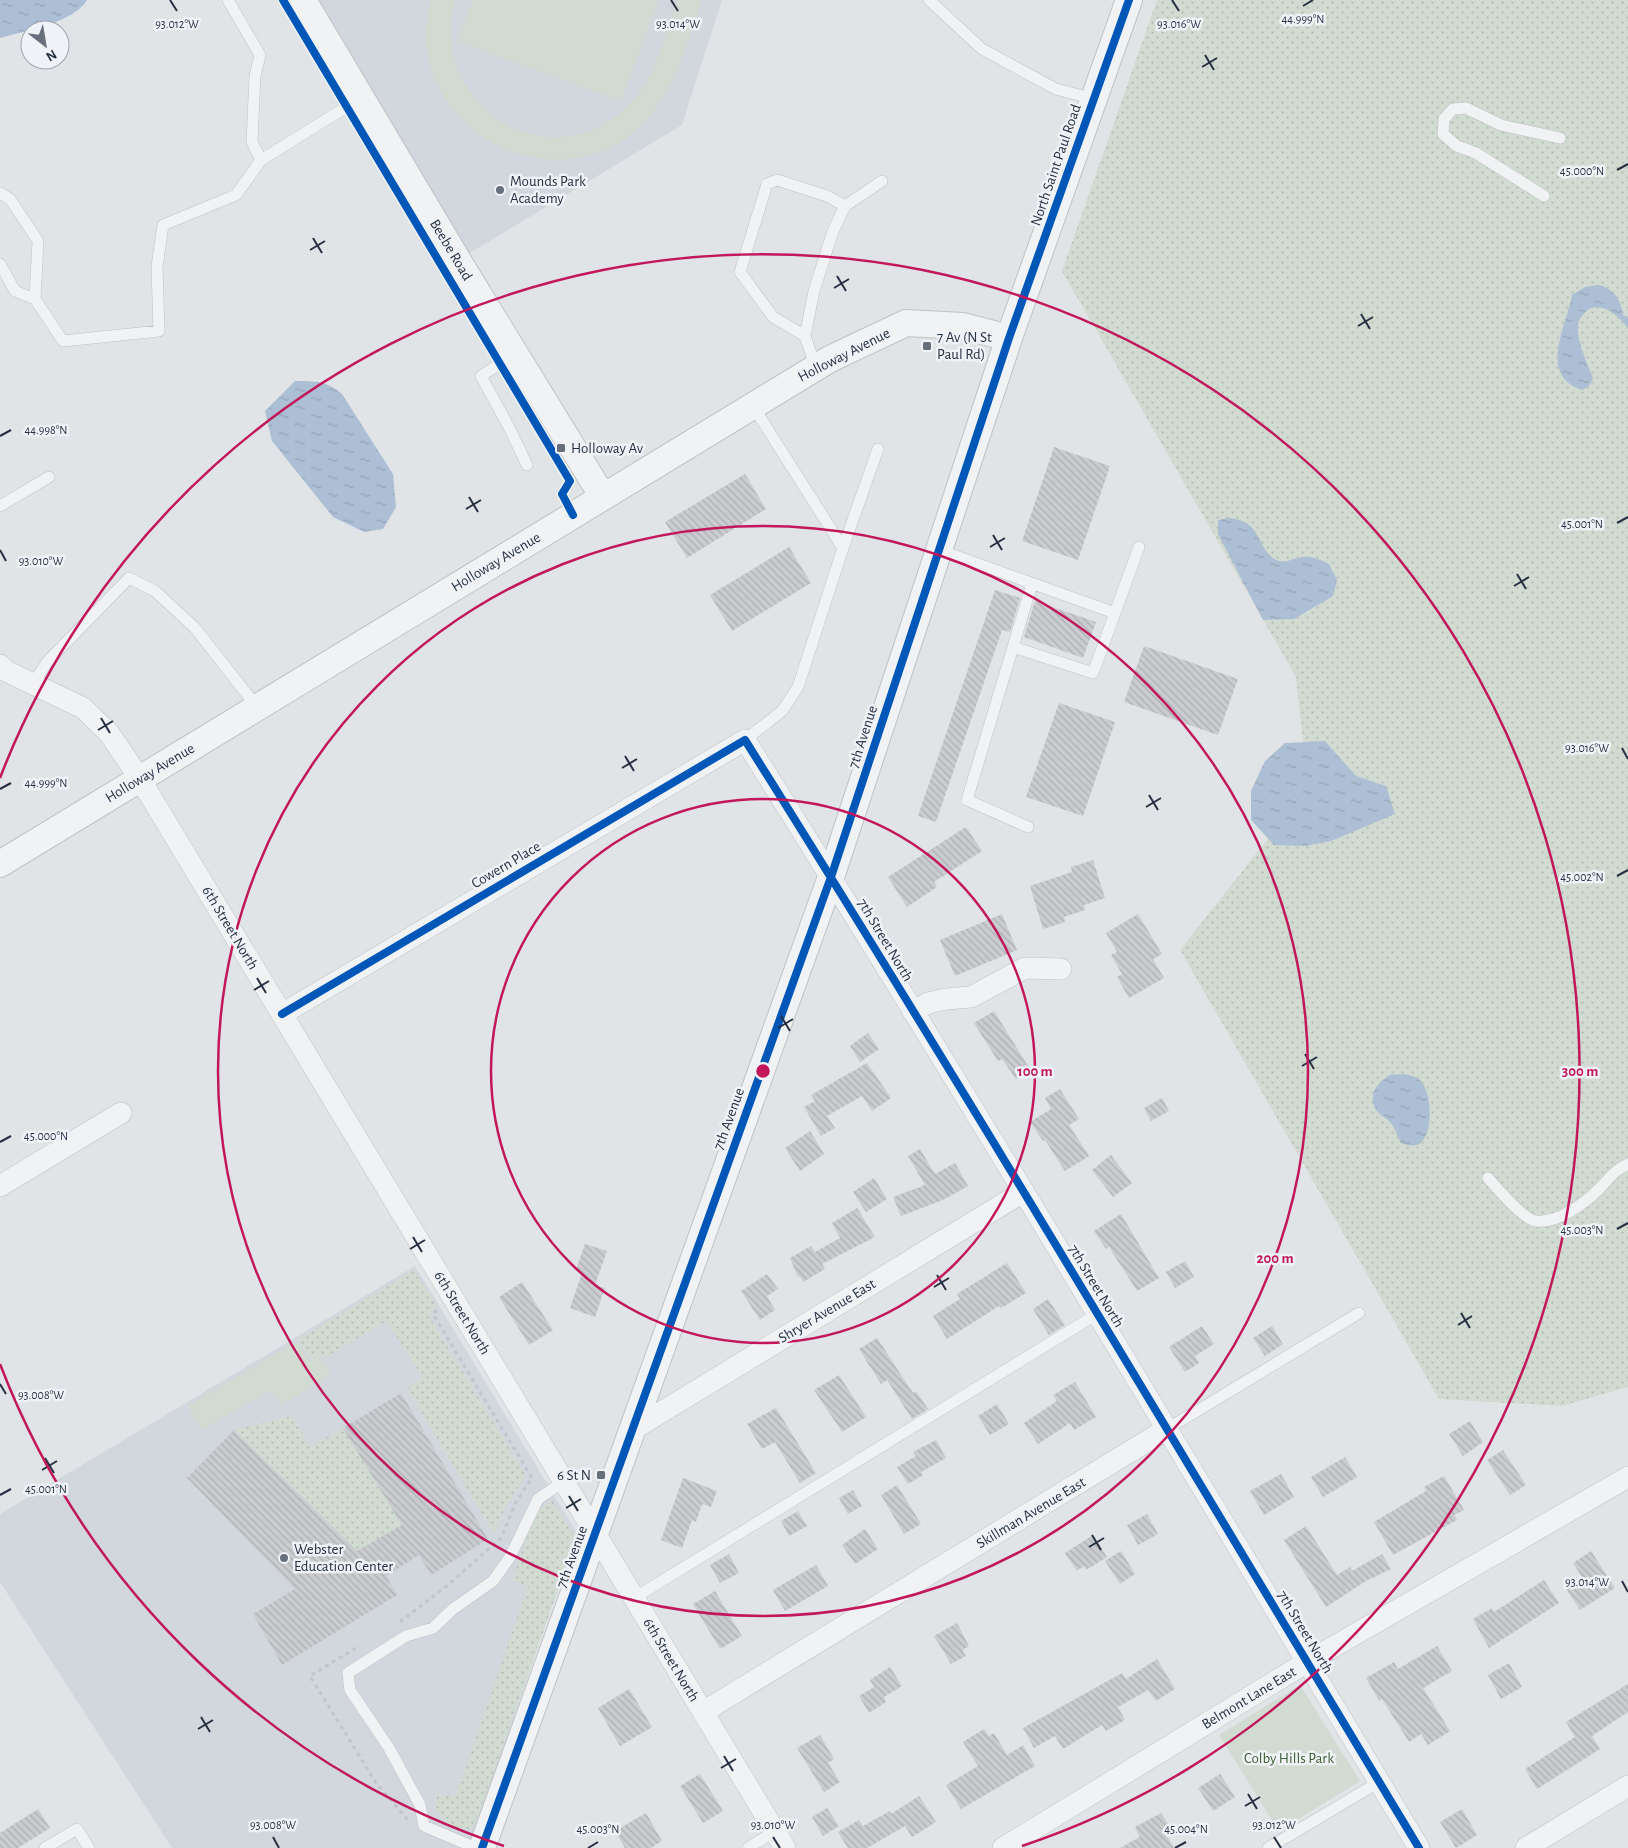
<svg xmlns="http://www.w3.org/2000/svg" width="1628" height="1848" viewBox="0 0 1628 1848" font-family="'Alegreya Sans',sans-serif">
<defs>
<pattern id="grass-dots" width="8" height="8" patternUnits="userSpaceOnUse" patternTransform="scale(1.25)"><rect width="8" height="8" fill="#d1dbd1"/><path d="M2 2h.1M6 6h.1" fill="none" stroke="#b3bcb5" stroke-width="1.8" stroke-linecap="round"/></pattern>
<pattern id="water-ripples" width="26" height="14" patternUnits="userSpaceOnUse" patternTransform="scale(1.25)"><rect width="26" height="14" fill="#adbfd4"/><path d="M2 4q2-2 4 0t4 0M15 11q2-2 4 0t4 0" fill="none" stroke="#95a4b7"/></pattern>
<pattern id="building-back-hatch" width="6" height="6" patternUnits="userSpaceOnUse" patternTransform="scale(1.25)"><rect width="6" height="6" fill="#cacccf"/><path d="M-1 5l2 2M0 0l6 6M5-1l2 2" fill="none" stroke="#adb0b3"/></pattern>
</defs>
<rect width="100%" height="100%" fill="#e1e4e7"/>
<path fill="#d2d7de" d="M 314,0 L 722,0 L 682,125 L 465,256 Z
M 415,1266 L 577,1533 L 469,1848 L 172,1848 L 0,1582 L 0,1514 Z"/>
<path fill="url(#grass-dots)" d="M 1157,0 L 1628,0 L 1628,1387 L 1562,1406 L 1439,1399 L 1180,950 L 1308,788 L 1296,677 L 1062,271 Z
M 414,1270 L 436,1305 L 429,1316 L 526,1476 L 506,1506 L 494,1534 L 407,1388 L 422,1377 L 387,1321 L 323,1359 L 320,1353 L 310,1359 L 299,1339 Z
M 292,1416 L 311,1447 L 343,1428 L 402,1525 L 357,1551 L 234,1430 Z
M 552,1500 L 576,1539 L 476,1821 L 472,1828 C 452,1833 444,1822 435,1807 L 438,1794 L 455,1797 L 528,1587 L 512,1580 L 536,1512 Z"/>
<path fill="#d1dbd1" d="M 431,0 L 455,0 C 427,102 544,182 625,109 C 655,82 664,36 677,0 L 702,0 C 687,43 675,92 642,125 C 551,212 396,122 431,0 Z
M 473,0 L 659,0 L 621,101 L 457,41 Z
M 297,1341 L 309,1361 L 319,1355 L 331,1375 L 281,1405 L 274,1394 L 267,1392 L 202,1430 L 188,1406 Z
M 1300,1685 L 1360,1781 L 1279,1831 L 1219,1735 Z"/>
<path fill="url(#water-ripples)" d="M 0,0 L 87,0 C 73,23 25,31 0,38 Z
M 1598,285 C 1613,288 1621,299 1623,315 L 1628,318 L 1628,328 C 1618,316 1605,302 1589,309 C 1586,311 1580,317 1579,321 C 1574,335 1587,364 1593,378 L 1590,385 L 1582,390 C 1537,375 1567,325 1572,295 L 1585,287 Z
M 295,381 C 313,381 328,381 342,394 L 393,474 L 396,507 L 383,529 L 364,532 L 333,517 L 272,441 L 265,411 Z
M 1229,518 C 1261,521 1255,543 1273,558 C 1283,566 1292,558 1303,557 C 1312,556 1320,560 1329,564 L 1337,580 L 1333,596 L 1294,619 L 1263,620 L 1218,534 L 1218,520 Z
M 1325,741 L 1356,776 L 1386,786 L 1395,814 L 1331,841 L 1305,846 L 1274,845 L 1251,820 L 1251,791 L 1265,761 L 1285,743 Z
M 1390,1075 C 1399,1074 1408,1073 1417,1078 C 1433,1086 1435,1138 1417,1145 C 1412,1146 1406,1145 1401,1143 C 1397,1136 1395,1128 1390,1122 C 1385,1117 1378,1114 1375,1108 C 1368,1094 1378,1082 1390,1075 Z"/>
<path fill="url(#building-back-hatch)" d="M 1054,447 L 1110,466 L 1078,560 L 1022,541 Z
M 745,474 L 766,509 L 687,558 L 665,522 Z
M 789,547 L 811,583 L 732,631 L 710,595 Z
M 995,590 L 1020,598 L 1010,632 L 1002,630 L 936,822 L 918,816 Z
M 1035,601 L 1096,622 L 1083,658 L 1024,637 Z
M 1144,646 L 1238,679 L 1218,735 L 1124,702 Z
M 1059,703 L 1115,722 L 1083,816 L 1026,797 Z
M 966,827 L 982,851 L 934,882 L 937,887 L 907,907 L 888,877 Z
M 1093,860 L 1105,898 L 1084,905 L 1085,910 L 1064,917 L 1065,922 L 1043,929 L 1030,886 L 1072,872 L 1071,867 Z
M 1002,914 L 1017,950 L 955,976 L 940,940 Z
M 1138,914 L 1162,954 L 1153,959 L 1164,978 L 1129,998 L 1117,977 L 1122,974 L 1111,955 L 1117,952 L 1106,933 Z
M 994,1011 L 1030,1069 L 1016,1079 L 1002,1059 L 998,1061 L 974,1023 Z
M 868,1033 L 879,1049 L 860,1062 L 850,1046 Z
M 867,1063 L 891,1098 L 872,1111 L 862,1096 L 827,1116 L 835,1128 L 821,1136 L 804,1107 L 815,1101 L 811,1095 Z
M 1060,1089 L 1079,1119 L 1069,1125 L 1089,1156 L 1065,1171 L 1045,1140 L 1043,1141 L 1030,1122 L 1051,1109 L 1045,1098 Z
M 1162,1098 L 1169,1111 L 1151,1121 L 1144,1108 Z
M 810,1131 L 824,1154 L 800,1171 L 785,1148 Z
M 920,1149 L 935,1174 L 955,1163 L 968,1186 L 943,1200 L 901,1216 L 893,1197 L 925,1185 L 908,1156 Z
M 1111,1155 L 1132,1183 L 1113,1197 L 1092,1170 Z
M 874,1178 L 887,1199 L 866,1212 L 853,1192 Z
M 857,1208 L 875,1237 L 822,1264 L 825,1269 L 803,1282 L 800,1276 L 798,1277 L 790,1258 L 811,1246 L 815,1252 L 840,1238 L 832,1223 Z
M 1121,1214 L 1159,1278 L 1137,1291 L 1109,1247 L 1106,1249 L 1094,1231 Z
M 585,1244 L 607,1251 L 595,1285 L 605,1288 L 595,1317 L 570,1308 L 582,1273 L 576,1270 Z
M 1185,1261 L 1194,1277 L 1175,1288 L 1166,1272 Z
M 1007,1263 L 1026,1293 L 1001,1308 L 999,1306 L 947,1339 L 933,1316 L 960,1299 L 957,1294 Z
M 767,1274 L 778,1289 L 767,1296 L 775,1310 L 760,1320 L 741,1291 Z
M 522,1282 L 553,1330 L 529,1345 L 499,1297 Z
M 1048,1299 L 1065,1325 L 1049,1335 L 1033,1309 Z
M 1202,1326 L 1214,1344 L 1195,1356 L 1199,1363 L 1185,1372 L 1169,1347 Z
M 1272,1326 L 1283,1344 L 1265,1356 L 1253,1338 Z
M 877,1338 L 913,1393 L 916,1391 L 928,1409 L 912,1419 L 887,1380 L 881,1384 L 859,1349 Z
M 839,1375 L 866,1417 L 842,1432 L 814,1390 Z
M 1075,1382 L 1096,1417 L 1074,1430 L 1070,1423 L 1038,1444 L 1024,1423 L 1057,1401 L 1053,1395 Z
M 401,1393 L 488,1539 L 431,1575 L 419,1555 L 386,1576 L 397,1595 L 282,1665 L 253,1614 L 295,1589 L 187,1478 L 234,1430 L 357,1551 L 402,1525 L 343,1428 Z
M 997,1404 L 1009,1424 L 990,1435 L 978,1416 Z
M 776,1408 L 816,1473 L 800,1483 L 775,1442 L 762,1449 L 747,1424 Z
M 1470,1421 L 1483,1442 L 1463,1456 L 1449,1434 Z
M 936,1440 L 946,1458 L 921,1472 L 923,1475 L 908,1484 L 897,1467 L 916,1456 L 913,1452 Z
M 1503,1450 L 1526,1485 L 1510,1495 L 1487,1460 Z
M 1345,1457 L 1357,1477 L 1323,1497 L 1311,1477 Z
M 1281,1474 L 1294,1497 L 1264,1515 L 1250,1491 Z
M 1444,1476 L 1464,1510 L 1454,1515 L 1457,1520 L 1393,1555 L 1374,1522 L 1426,1491 L 1424,1487 Z
M 683,1478 L 717,1491 L 711,1507 L 702,1504 L 696,1522 L 692,1520 L 682,1548 L 661,1540 Z
M 897,1485 L 921,1524 L 904,1534 L 881,1495 Z
M 853,1490 L 862,1506 L 848,1514 L 839,1498 Z
M 798,1511 L 807,1526 L 789,1536 L 781,1521 Z
M 1147,1514 L 1158,1534 L 1138,1545 L 1127,1525 Z
M 1306,1526 L 1337,1575 L 1350,1567 L 1352,1571 L 1382,1554 L 1391,1569 L 1366,1581 L 1326,1607 L 1284,1540 Z
M 865,1529 L 878,1549 L 855,1564 L 842,1545 Z
M 1093,1535 L 1107,1557 L 1086,1570 L 1084,1566 L 1077,1571 L 1065,1553 Z
M 1121,1551 L 1135,1574 L 1120,1584 L 1105,1561 Z
M 1591,1551 L 1615,1588 L 1580,1610 L 1565,1587 L 1582,1577 L 1573,1563 Z
M 729,1554 L 739,1573 L 720,1583 L 710,1565 Z
M 816,1565 L 828,1586 L 785,1611 L 773,1590 Z
M 1544,1580 L 1559,1603 L 1489,1648 L 1473,1619 L 1492,1608 L 1494,1612 Z
M 715,1591 L 742,1636 L 720,1649 L 693,1604 Z
M 957,1623 L 969,1646 L 962,1650 L 966,1656 L 951,1664 L 934,1636 Z
M 1437,1646 L 1452,1671 L 1423,1688 L 1450,1731 L 1428,1745 L 1421,1734 L 1409,1742 L 1382,1699 L 1379,1701 L 1366,1678 L 1394,1662 L 1398,1669 Z
M 1157,1659 L 1175,1689 L 1156,1701 L 1148,1690 L 1118,1707 L 1125,1720 L 1106,1731 L 1102,1725 L 1063,1749 L 1055,1736 L 1034,1748 L 1023,1728 L 1122,1673 L 1126,1679 Z
M 1509,1663 L 1522,1687 L 1501,1699 L 1488,1675 Z
M 890,1667 L 902,1686 L 884,1697 L 886,1702 L 869,1713 L 859,1696 L 874,1687 L 870,1680 Z
M 1628,1684 L 1628,1712 L 1592,1736 L 1600,1749 L 1537,1789 L 1525,1769 L 1575,1737 L 1566,1722 Z
M 629,1689 L 652,1727 L 620,1746 L 598,1708 Z
M 984,1729 L 989,1736 L 994,1733 L 1007,1755 L 1023,1745 L 1035,1766 L 961,1809 L 946,1785 L 978,1766 L 963,1742 Z
M 820,1735 L 834,1759 L 828,1763 L 840,1782 L 824,1792 L 797,1748 Z
M 700,1774 L 723,1811 L 703,1823 L 680,1786 Z
M 1220,1774 L 1235,1797 L 1213,1811 L 1198,1788 Z
M 919,1796 L 936,1822 L 912,1837 L 905,1826 L 867,1848 L 848,1848 L 838,1832 L 859,1820 L 863,1826 L 890,1811 L 891,1814 Z
M 827,1808 L 839,1826 L 823,1836 L 812,1817 Z
M 38,1809 L 50,1828 L 18,1848 L 0,1848 L 0,1833 Z
M 1462,1809 L 1477,1835 L 1456,1848 L 1440,1822 Z
M 646,1813 L 662,1841 L 651,1848 L 625,1848 L 615,1831 Z
M 1161,1813 L 1173,1832 L 1167,1836 L 1174,1848 L 1120,1848 L 1140,1837 L 1135,1827 Z"/>
<g fill="none" stroke-linecap="round" stroke-linejoin="round">
<defs>
<path id="service" d="M 228,0 L 260,55 L 255,76 L 252,142 L 261,160 L 361,98
M 929,0 L 982,49 L 1056,89 L 1094,99
M 0,193 L 10,199 L 38,241 L 35,299 L 63,341 L 159,331 L 157,267 L 163,225 L 236,195 L 261,160
M 1544,196 L 1476,153 L 1457,146 L 1443,134 L 1444,119 L 1453,109 L 1466,108 L 1501,125 L 1560,138
M 0,264 L 15,291 L 35,299
M 805,336 L 773,317 L 740,272 L 767,184 L 777,180 L 827,196 L 845,206
M 515,354 L 481,376 L 510,429 L 527,465
M 816,368 L 805,336 L 814,291 L 833,231 L 845,206 L 882,181
M 0,506 L 49,477
M 843,548 L 878,449
M 939,550 L 1115,613 L 1093,673 L 1013,647 L 967,800 L 1028,827
M 1115,613 L 1139,547
M 1013,647 L 1032,584
M 33,684 L 47,662 L 129,578 L 155,591 L 195,628 L 257,707
M 745,740 L 782,711 L 798,687 L 843,548 L 753,406
M 1488,1178 C 1497,1188 1524,1220 1536,1221 C 1557,1224 1585,1203 1599,1189 C 1610,1178 1613,1171 1628,1164
M 1167,1429 L 1359,1313
M 634,1598 L 1097,1314
M 45,1848 L 77,1829 L 89,1848
M 476,1848 L 424,1826 L 420,1805 L 389,1748 L 350,1690 L 348,1673 L 406,1636 L 433,1628 L 453,1609 L 493,1581 L 510,1557 L 538,1499 L 564,1481
M 748,1848 L 775,1831
M 1268,1848 L 1379,1782"/>
<path id="minor" d="M 0,665 L 6,671 L 83,708 L 109,733 L 140,779 L 785,1848
M 913,1012 L 928,1003 L 946,999 L 971,997 L 1025,968 L 1061,969
M 282,1014 L 745,740 C 975,1106 1196,1478 1419,1848
M 0,1186 L 121,1113
M 632,1430 L 1023,1192
M 703,1712 L 1167,1429
M 1003,1848 L 1307,1662 L 1628,1477
M 1526,1848 L 1628,1786"/>
<path id="tertiary" d="M 303,0 L 460,264 L 603,497
M 0,864 L 830,359 L 906,323 L 963,326 L 1009,338
M 482,1848 L 831,877 L 1009,338 L 1129,0"/>
</defs>
<use href="#service" stroke="#bfc2c5" stroke-width="12"/>
<use href="#minor" stroke="#bfc2c5" stroke-width="22"/>
<use href="#tertiary" stroke="#bfc2c5" stroke-width="28"/>
<path stroke="#c2c5ca" stroke-width="3" stroke-dasharray="4 4" stroke-linecap="butt" d="M 400,1622 L 448,1585 L 501,1538 L 516,1502 L 532,1478 L 433,1314 L 439,1308
M 356,1648 L 310,1676 L 376,1783 L 408,1820"/>
<use href="#service" stroke="#f1f2f3" stroke-width="11"/>
<use href="#minor" stroke="#f1f2f3" stroke-width="21"/>
<use href="#tertiary" stroke="#f1f2f3" stroke-width="26"/>
<defs>
<path id="cycleway" d="M 283,0 L 570,481 L 562,494 L 573,515
M 282,1014 L 745,740 C 975,1106 1196,1478 1419,1848
M 482,1848 L 831,877 L 1009,338 L 1129,0"/>
</defs>
<use href="#cycleway" stroke="#eff2f7" stroke-width="11"/>
<use href="#cycleway" stroke="#0057b8" stroke-width="8"/>
</g>
<path fill="none" stroke="#263042" stroke-width="2" d="M 170,0 L 177,11M 671,0 L 678,11M 1172,0 L 1179,11M 1303,6 L 1313,0M 1205,55 L 1214,70M 1202,67 L 1217,58M 1617,170 L 1628,164M 313,238 L 322,253M 310,250 L 325,241M 837,276 L 846,291M 834,288 L 849,279M 1361,314 L 1370,329M 1358,326 L 1373,317M 0,436 L 11,430M 469,497 L 478,512M 466,509 L 481,500M 1617,523 L 1628,517M 993,535 L 1002,550M 990,547 L 1005,538M 0,550 L 6,561M 1517,574 L 1526,589M 1514,586 L 1529,577M 101,718 L 110,733M 98,730 L 113,721M 1622,748 L 1628,759M 625,756 L 634,771M 622,768 L 637,759M 0,789 L 11,783M 1149,795 L 1158,810M 1146,807 L 1161,798M 1617,876 L 1628,870M 257,978 L 266,993M 254,990 L 269,981M 781,1016 L 790,1031M 778,1028 L 793,1019M 1305,1054 L 1314,1069M 1302,1066 L 1317,1057M 0,1142 L 11,1136M 1617,1229 L 1628,1223M 413,1237 L 422,1252M 410,1249 L 425,1240M 937,1275 L 946,1290M 934,1287 L 949,1278M 1461,1313 L 1470,1328M 1458,1325 L 1472,1316M 0,1384 L 6,1394M 45,1458 L 54,1473M 42,1470 L 57,1461M 0,1495 L 11,1489M 569,1496 L 578,1511M 566,1508 L 581,1499M 1092,1535 L 1101,1550M 1089,1547 L 1104,1538M 1622,1581 L 1628,1592M 201,1717 L 210,1732M 198,1729 L 213,1720M 724,1756 L 733,1771M 721,1768 L 736,1759M 1248,1794 L 1257,1809M 1245,1806 L 1260,1797M 273,1837 L 279,1848M 773,1837 L 780,1848M 1274,1837 L 1281,1848M 588,1848 L 598,1842M 1175,1848 L 1186,1842"/>
<g fill="none" stroke="#c2185b" stroke-width="2.5">
<circle cx="763" cy="1071" r="272"/>
<circle cx="763" cy="1071" r="545"/>
<path d="M504 1846A817 817 0 0 1 0 1364M0 778A817 817 0 1 1 1022 1846"/>
</g>
<g fill="#676f7c" stroke="#eff2f7" stroke-width="2">
<circle cx="500" cy="190" r="5"/>
<rect x="922" y="341" width="10" height="10" rx="2.5"/>
<rect x="556" y="443" width="10" height="10" rx="2.5"/>
<rect x="596" y="1470" width="10" height="10" rx="2.5"/>
<circle cx="284" cy="1558" r="5"/>
</g>
<g text-anchor="middle" dominant-baseline="central" stroke-width="5" stroke-linejoin="round" paint-order="stroke">
<g font-size="15" fill="#263042" stroke="#eff2f7">
<text transform="translate(1056 165) rotate(-71)">North Saint Paul Road</text>
<text transform="translate(451 250) rotate(59)">Beebe Road</text>
<text transform="translate(844 355) rotate(-27)">Holloway Avenue</text>
<text transform="translate(496 562) rotate(-31)">Holloway Avenue</text>
<text transform="translate(863 737) rotate(-72)">7th Avenue</text>
<text transform="translate(150 773) rotate(-31)">Holloway Avenue</text>
<text transform="translate(506 865) rotate(-31)">Cowern Place</text>
<text transform="translate(230 928) rotate(59)">6th Street North</text>
<text transform="translate(885 940) rotate(59)">7th Street North</text>
<text transform="translate(729 1119) rotate(-70)">7th Avenue</text>
<text transform="translate(1096 1286) rotate(59)">7th Street North</text>
<text transform="translate(827 1311) rotate(-31)">Shryer Avenue East</text>
<text transform="translate(462 1313) rotate(59)">6th Street North</text>
<text transform="translate(1031 1513) rotate(-31)">Skillman Avenue East</text>
<text transform="translate(572 1557) rotate(-70)">7th Avenue</text>
<text transform="translate(1305 1632) rotate(59)">7th Street North</text>
<text transform="translate(671 1660) rotate(59)">6th Street North</text>
<text transform="translate(1249 1698) rotate(-31)">Belmont Lane East</text>
</g>
<g font-size="15" fill="#263042" stroke="#eff2f7" text-anchor="start">
<text x="510" y="181">Mounds Park<tspan x="510" dy="17">Academy</tspan></text>
<text x="937" y="337">7 Av (N St<tspan x="937" dy="17">Paul Rd)</tspan></text>
<text x="571" y="448">Holloway Av</text>
<text x="591" y="1475" text-anchor="end">6 St N</text>
<text x="294" y="1549">Webster<tspan x="294" dy="17">Education Center</tspan></text>
</g>
<g font-size="15" fill="#3a5f33" stroke="#eff2f7">
<text x="1289" y="1758">Colby Hills Park</text>
</g>
</g>
<g font-size="12" text-anchor="middle" fill="#263042" stroke="#eff2f7" stroke-width="5" stroke-linejoin="round" paint-order="stroke">
<text x="1303" y="23">44.999°N</text>
<text x="177" y="28">93.012°W</text>
<text x="678" y="28">93.014°W</text>
<text x="1179" y="28">93.016°W</text>
<text x="1582" y="175">45.000°N</text>
<text x="46" y="434">44.998°N</text>
<text x="1582" y="528">45.001°N</text>
<text x="41" y="565">93.010°W</text>
<text x="1587" y="752">93.016°W</text>
<text x="46" y="787">44.999°N</text>
<text x="1582" y="881">45.002°N</text>
<text x="46" y="1140">45.000°N</text>
<text x="1582" y="1234">45.003°N</text>
<text x="41" y="1399">93.008°W</text>
<text x="46" y="1493">45.001°N</text>
<text x="1587" y="1586">93.014°W</text>
<text x="273" y="1829">93.008°W</text>
<text x="773" y="1829">93.010°W</text>
<text x="1274" y="1829">93.012°W</text>
<text x="598" y="1833">45.003°N</text>
<text x="1186" y="1833">45.004°N</text>
</g>
<circle cx="763" cy="1071" r="8" fill="#c2185b" stroke="#eff2f7" stroke-width="2.5"/>
<g font-size="15" text-anchor="middle" font-weight="bold" fill="#c2185b" stroke="#eff2f7" stroke-width="5" stroke-linejoin="round" paint-order="stroke">
<text x="1035" y="1076">100 m</text>
<text x="1580" y="1076">300 m</text>
<text x="1275" y="1263">200 m</text>
</g>
<g transform="translate(45 45) rotate(149)"><circle r="24" fill="#eff2f7" stroke="#9fa4af"/>
<path d="M0-4L9 19L0 12L-9 19Z" fill="#676f7c"/>
<text y="-8" font-size="14" font-weight="bold" text-anchor="middle" fill="#263042">N</text>
</g>
</svg>
